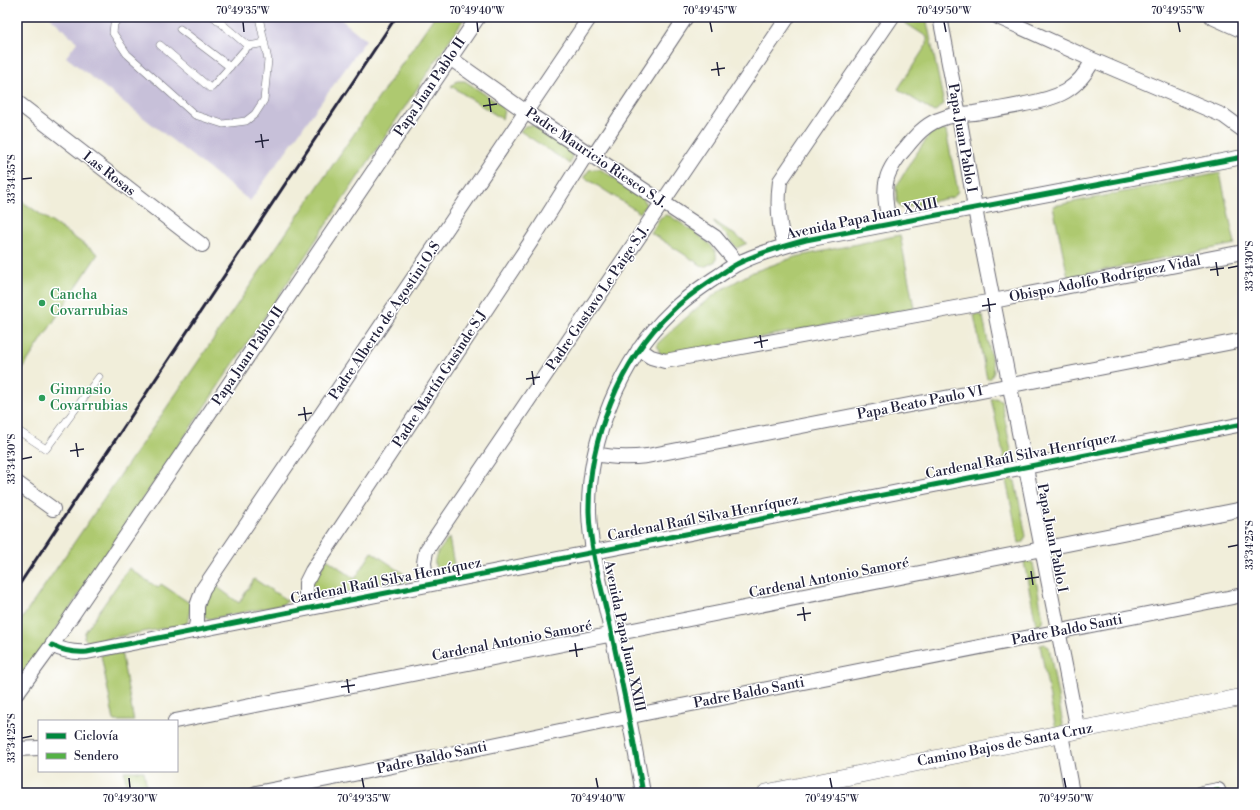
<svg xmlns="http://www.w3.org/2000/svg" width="1260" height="810" viewBox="0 0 1260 810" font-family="'Libre Bodoni',serif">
<rect width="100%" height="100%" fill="#fff"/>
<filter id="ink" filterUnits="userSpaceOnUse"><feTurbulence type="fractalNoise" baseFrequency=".025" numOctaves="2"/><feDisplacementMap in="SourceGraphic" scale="8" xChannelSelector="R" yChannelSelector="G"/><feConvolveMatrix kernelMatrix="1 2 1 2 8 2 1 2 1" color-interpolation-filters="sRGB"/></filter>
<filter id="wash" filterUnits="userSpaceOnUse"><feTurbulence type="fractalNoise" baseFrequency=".012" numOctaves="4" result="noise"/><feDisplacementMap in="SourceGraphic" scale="16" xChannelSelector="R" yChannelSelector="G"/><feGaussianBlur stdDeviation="0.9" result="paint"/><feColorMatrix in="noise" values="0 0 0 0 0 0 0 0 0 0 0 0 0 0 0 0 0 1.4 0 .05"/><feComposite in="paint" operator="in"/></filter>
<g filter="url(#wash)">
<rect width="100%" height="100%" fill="#f1eeda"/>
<path fill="#c7c0d9" d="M 50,17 L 338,17 L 366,40 L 250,201 L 66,57 L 77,42 Z"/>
<path fill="#aec96f" stroke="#687655" d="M 434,17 L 465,17 L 42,650 L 17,684 L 17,626 Z
M 906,17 L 926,17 L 944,104 L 934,112 L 898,89 L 927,44 L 927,37 L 902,21 Z
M 457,81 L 465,81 L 501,105 L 504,110 L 502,119 L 451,86 Z
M 533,125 L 569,150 L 572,155 L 570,164 L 520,131 L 525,126 Z
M 939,129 L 946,131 L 958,191 L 954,197 L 901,208 L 897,202 L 896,187 L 912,160 L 930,134 Z
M 594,169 L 600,169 L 643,197 L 646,205 L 640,213 L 584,177 L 589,170 Z
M 1220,173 L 1235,244 L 1068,277 L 1053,206 Z
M 17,198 L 98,254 L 17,377 Z
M 665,215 L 670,216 C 682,224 709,240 715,251 C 717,254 716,258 716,261 L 704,267 L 651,233 L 660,218 Z
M 714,222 L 714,221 L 747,243 L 737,248 L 733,244 L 728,237 Z
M 900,235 L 914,308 L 673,354 L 660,354 L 657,344 L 697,308 L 721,290 L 753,272 L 795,257 Z
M 978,314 L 983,317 L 994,372 L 991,378 L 987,379 L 974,315 Z
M 995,398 L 1001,400 L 1012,455 L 1009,461 L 1005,462 L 991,399 Z
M 1010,479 L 1015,481 L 1026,536 L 1023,542 L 1019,543 L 1006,480 Z
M 449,538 L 455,570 L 440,573 C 427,561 441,549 449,538 Z
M 372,552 L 410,578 L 405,583 L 317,598 L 311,594 L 312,584 L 327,559 L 355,579 Z
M 1028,561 L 1033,563 L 1043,619 L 1040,625 L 1036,625 L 1024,562 Z
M 129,568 L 158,588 L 161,584 L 191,604 L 187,624 L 88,642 L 84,638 L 85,632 Z
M 254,579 L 288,601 L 281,605 L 209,619 L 205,617 C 203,603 208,596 216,586 L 239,603 Z
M 1044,644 L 1049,647 L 1063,724 L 1061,729 L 1056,730 L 1040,645 Z
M 121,651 L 134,721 L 114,721 L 101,655 Z
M 124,771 L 144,771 L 148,793 L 128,793 Z"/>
</g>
<g filter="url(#ink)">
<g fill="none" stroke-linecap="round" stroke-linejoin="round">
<defs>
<path id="service" d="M 119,17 L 114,24 L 113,33 L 127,54 L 195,115 L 223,124 L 246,121 L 255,114 L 264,100 L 268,60 L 259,17
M 214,17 L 248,46
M 180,29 L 230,67
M 160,45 L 210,88 L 212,87 L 248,46 L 265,43
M 17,430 L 46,449 L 99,377"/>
<path id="minor" d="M 940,17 L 959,115 L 978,225 L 1078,731
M 998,17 L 1093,60 L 1224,116 L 1243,130
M 1212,17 L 1243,31
M 450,58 L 526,112 L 715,237 L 737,263
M 17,102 L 202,245
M 593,157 L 686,17
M 890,224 C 886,209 883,193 887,178 C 889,170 898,156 904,150 C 914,138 923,126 938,120 C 949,115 961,114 974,113 C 991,110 1008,108 1025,104 C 1058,98 1077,91 1093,60
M 785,246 C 778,224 777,204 780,181 L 892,17
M 639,349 L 651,357 L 665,361 L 993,301 L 1243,252
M 596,454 C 613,458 629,458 647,456 L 1243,340
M 17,483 L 53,509
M 427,585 L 424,563 L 426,551 L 788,17
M 308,608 L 306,600 L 306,583 L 312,571 L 536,234 L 587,153
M 195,631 L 197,621 L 197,606 L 203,589 L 590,17
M 52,645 C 63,651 74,653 87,652 L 1243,424
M 17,693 L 52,645 L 478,17
M 175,721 L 1243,509
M 1061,734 L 1072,793
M 17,749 L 39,748
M 256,793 L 349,775 L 646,713 L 1243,595
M 643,793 C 633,737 622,682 610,626 C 602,589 590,550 589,512 C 588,440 620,360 672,311 C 685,298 700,288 715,278 C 722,274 729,268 737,264 C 757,253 785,246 806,240 L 1243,157
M 1202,793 L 1218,790 L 1219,793"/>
<path id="tertiary" d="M 766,793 L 1243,697"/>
</defs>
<use href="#service" stroke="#6a6973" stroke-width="8"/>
<use href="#minor" stroke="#6a6973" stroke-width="16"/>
<use href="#tertiary" stroke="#6a6973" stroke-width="18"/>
<use href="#service" stroke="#fff" stroke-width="7"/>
<use href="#minor" stroke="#fff" stroke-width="14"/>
<use href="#tertiary" stroke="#fff" stroke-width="17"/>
<path stroke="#22223b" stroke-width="3" d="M 17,588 L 396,17"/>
<path stroke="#55b146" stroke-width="4" stroke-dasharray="8 4" stroke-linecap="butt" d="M 1202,793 L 1218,790 L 1219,793"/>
<defs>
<path id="cycleway" d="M 52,645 C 63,651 74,653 87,652 L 1243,424
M 643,793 C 633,737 622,682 610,626 C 602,589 590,550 589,512 C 588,440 620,360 672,311 C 685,298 700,288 715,278 C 722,274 729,268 737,264 C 757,253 785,246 806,240 L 1243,157"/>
</defs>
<use href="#cycleway" stroke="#fff" stroke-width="8"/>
<use href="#cycleway" stroke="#00873e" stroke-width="5"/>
</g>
</g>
<path fill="none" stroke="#22223b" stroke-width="1.5" d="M 243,22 L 244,32M 477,22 L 478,32M 710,22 L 712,32M 944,22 L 946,32M 1178,22 L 1180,32M 717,62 L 719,76M 711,70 L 725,68M 489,98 L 491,112M 483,106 L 497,104M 261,134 L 263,148M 255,142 L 269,140M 22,179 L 32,178M 1216,262 L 1218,276M 1228,268 L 1238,266M 1210,270 L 1224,268M 988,298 L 990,312M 982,306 L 996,304M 760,335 L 762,348M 754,343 L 768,340M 532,371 L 534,385M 526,379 L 540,377M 304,407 L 306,421M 298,415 L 312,413M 76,443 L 78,457M 70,451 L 84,449M 22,459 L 32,457M 1228,547 L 1238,545M 1031,571 L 1033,585M 1025,579 L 1039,577M 803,607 L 805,621M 797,615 L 811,613M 575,643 L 577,657M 569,651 L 583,649M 347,679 L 349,693M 341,687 L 355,685M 22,738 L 32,736M 129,778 L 130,788M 362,778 L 364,788M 596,778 L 598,788M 830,778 L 832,788M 1064,778 L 1066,788"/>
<g fill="#2e9e5b" stroke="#fff" stroke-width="1.5">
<circle cx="42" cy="303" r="4"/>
<circle cx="42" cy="398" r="4"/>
</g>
<g text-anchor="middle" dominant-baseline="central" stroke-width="3" stroke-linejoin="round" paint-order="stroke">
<g font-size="14" fill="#22223b" stroke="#fff">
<text transform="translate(430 87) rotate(-56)">Papa Juan Pablo II</text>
<text transform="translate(962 138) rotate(80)">Papa Juan Pablo I</text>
<text transform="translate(596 158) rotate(34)">Padre Mauricio Riesco S.J.</text>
<text transform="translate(109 174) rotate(38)">Las Rosas</text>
<text transform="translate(862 219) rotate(-12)">Avenida Papa Juan XXIII</text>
<text transform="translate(1105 279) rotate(-11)">Obispo Adolfo Rodríguez Vidal</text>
<text transform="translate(598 298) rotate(-56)">Padre Gustavo Le Paige S.J.</text>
<text transform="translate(385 321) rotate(-56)">Padre Alberto de Agostini O.S</text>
<text transform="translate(248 356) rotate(-56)">Papa Juan Pablo II</text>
<text transform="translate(440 379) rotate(-57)">Padre Martín Gusinde S.J</text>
<text transform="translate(920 403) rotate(-11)">Papa Beato Paulo VI</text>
<text transform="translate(1021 456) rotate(-11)">Cardenal Raúl Silva Henríquez</text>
<text transform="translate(703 518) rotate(-11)">Cardenal Raúl Silva Henríquez</text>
<text transform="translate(1052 538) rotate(79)">Papa Juan Pablo I</text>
<text transform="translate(829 578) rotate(-11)">Cardenal Antonio Samoré</text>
<text transform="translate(386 581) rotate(-11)">Cardenal Raúl Silva Henríquez</text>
<text transform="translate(1067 630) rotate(-11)">Padre Baldo Santi</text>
<text transform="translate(624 636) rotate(78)">Avenida Papa Juan XXIII</text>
<text transform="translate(512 641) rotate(-11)">Cardenal Antonio Samoré</text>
<text transform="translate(749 693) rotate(-11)">Padre Baldo Santi</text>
<text transform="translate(1005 745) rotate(-11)">Camino Bajos de Santa Cruz</text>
<text transform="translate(432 758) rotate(-12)">Padre Baldo Santi</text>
</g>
<g font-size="14" fill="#27864d" stroke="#fff" text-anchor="start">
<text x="50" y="295">Cancha<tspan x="50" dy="16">Covarrubias</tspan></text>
<text x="50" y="390">Gimnasio<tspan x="50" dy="16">Covarrubias</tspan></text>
</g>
</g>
<rect width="1260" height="810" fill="none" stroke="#fff" stroke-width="44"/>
<rect x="38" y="720" width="140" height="52" fill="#ffffff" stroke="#a7a7b1"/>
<rect x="46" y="733" width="20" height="6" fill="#00873e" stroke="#a7a7b1"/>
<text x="74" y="740" font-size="12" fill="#22223b">Ciclovía</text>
<rect x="46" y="753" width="20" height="6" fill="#55b146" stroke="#a7a7b1"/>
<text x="74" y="760" font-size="12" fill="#22223b">Sendero</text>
<rect x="22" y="22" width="1216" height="766" fill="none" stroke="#22223b" stroke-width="1.5"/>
<g font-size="10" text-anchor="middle" fill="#22223b">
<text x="243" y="14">70°49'35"W</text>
<text x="477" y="14">70°49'40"W</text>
<text x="710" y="14">70°49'45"W</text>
<text x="944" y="14">70°49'50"W</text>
<text x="1178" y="14">70°49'55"W</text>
<text transform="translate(11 179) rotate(-90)" y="4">33°34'35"S</text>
<text transform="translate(1249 266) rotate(-90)" y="4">33°34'30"S</text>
<text transform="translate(11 459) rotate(-90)" y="4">33°34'30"S</text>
<text transform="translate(1249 545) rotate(-90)" y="4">33°34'25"S</text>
<text transform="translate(11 738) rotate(-90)" y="4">33°34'25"S</text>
<text x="130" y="802">70°49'30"W</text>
<text x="364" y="802">70°49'35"W</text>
<text x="598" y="802">70°49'40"W</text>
<text x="832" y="802">70°49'45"W</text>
<text x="1066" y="802">70°49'50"W</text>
</g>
</svg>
